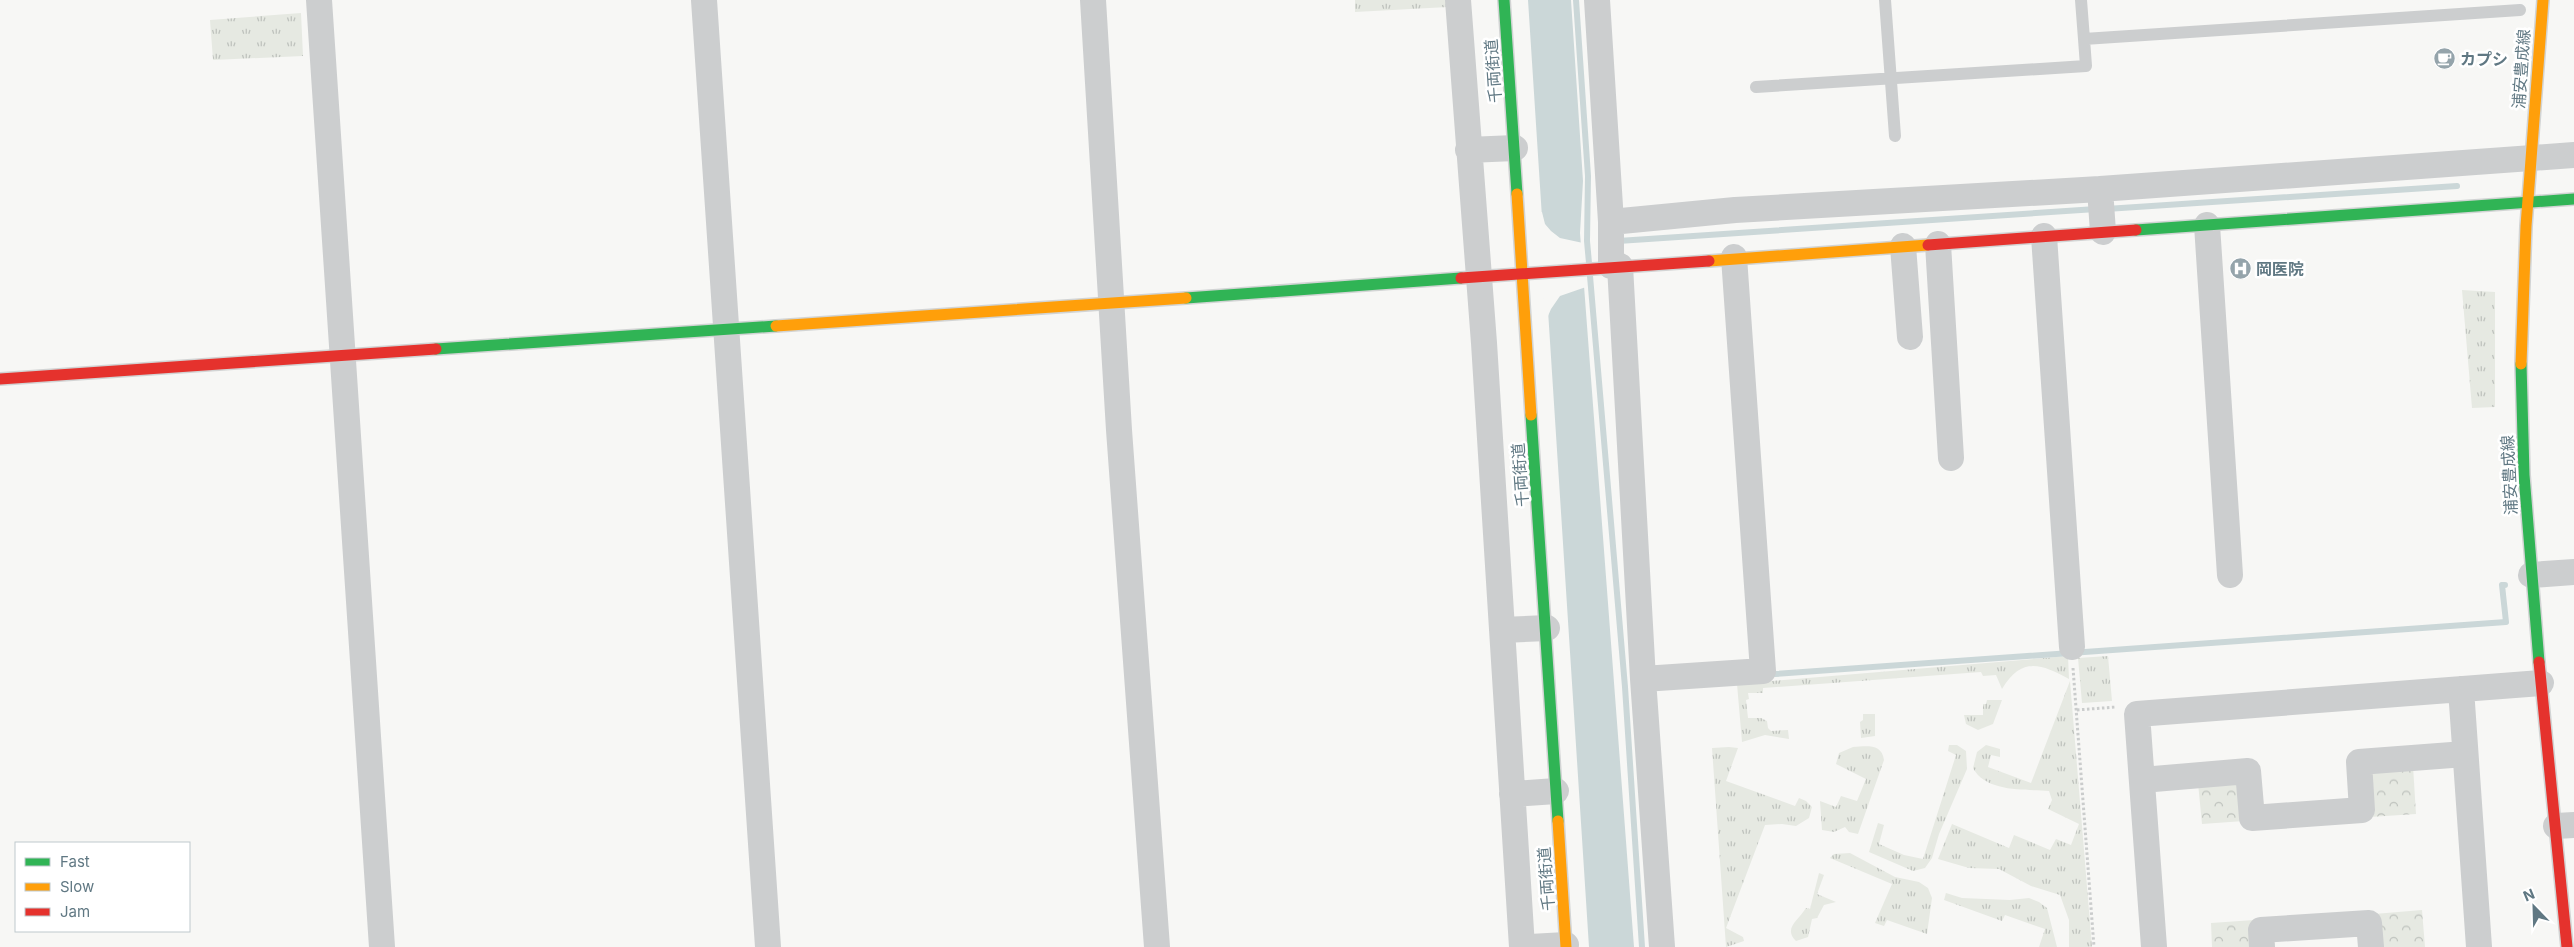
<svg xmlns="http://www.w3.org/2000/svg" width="2574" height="947" viewBox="0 0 2574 947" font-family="Inter,'Noto Sans JP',sans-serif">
<defs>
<pattern id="grass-tufts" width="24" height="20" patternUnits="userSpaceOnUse" patternTransform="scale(1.25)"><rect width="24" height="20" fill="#e6e9e2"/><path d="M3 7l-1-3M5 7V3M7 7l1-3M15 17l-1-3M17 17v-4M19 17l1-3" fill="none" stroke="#bec2bd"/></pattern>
<pattern id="park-crowns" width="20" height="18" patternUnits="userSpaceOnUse" patternTransform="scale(1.25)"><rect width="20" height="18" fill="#e6e9e2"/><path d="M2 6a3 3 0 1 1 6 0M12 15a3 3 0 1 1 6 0" fill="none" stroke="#bec2bd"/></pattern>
</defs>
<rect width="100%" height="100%" fill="#f7f7f5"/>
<path fill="url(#grass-tufts)" d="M 1355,0 L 1448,0 L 1448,7 L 1355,12 Z
M 301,13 L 303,56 L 213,60 L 210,20 Z
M 2462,290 L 2495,292 L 2495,407 L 2472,408 Z
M 2068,656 L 2069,679 C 2040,663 2021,657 2002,689 L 1996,675 L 1983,676 L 1981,672 L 1763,688 L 1763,693 L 1748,693 L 1749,699 L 1746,700 L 1748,718 L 1761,718 L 1767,721 L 1768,728 L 1771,731 L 1788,730 L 1789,739 L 1765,735 L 1742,742 L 1737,684 Z
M 2108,656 L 2112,701 L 2082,703 L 2078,658 Z
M 2070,681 L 2092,947 L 2069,947 L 2069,920 L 2060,895 L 2031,886 L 1999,869 L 1969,868 L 1938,859 L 1952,824 L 2009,848 L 2014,835 L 2050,850 L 2056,839 L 2071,845 L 2079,824 L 2048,809 L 2052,800 L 2049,791 C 2027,789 1986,793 1973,768 L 1977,752 L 1986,745 L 2000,749 L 2000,757 L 1991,755 L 1988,767 L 2031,783 Z
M 1987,700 L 2002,700 L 1993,724 L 1978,730 L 1966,724 L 1964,715 L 1983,715 L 1983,704 L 1986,704 Z
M 1863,714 L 1875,714 L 1875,736 L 1861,738 L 1860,722 L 1863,720 Z
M 1949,745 L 1957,745 L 1966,751 L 1967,769 L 1939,834 L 1932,858 L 1925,868 L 1913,871 L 1869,852 L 1878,823 L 1884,825 L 1879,844 L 1904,855 L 1923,859 L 1956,755 L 1948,751 Z
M 1729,747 L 1738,748 L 1726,781 L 1795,806 L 1799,798 L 1806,801 L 1812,807 L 1809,818 L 1796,826 L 1782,824 L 1765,825 L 1726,928 L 1743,937 L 1744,941 L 1726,947 L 1712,748 Z
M 1853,747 C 1866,746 1882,743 1884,760 L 1858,834 L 1849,832 L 1845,827 L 1834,832 L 1822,830 L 1820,801 L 1836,807 L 1841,796 L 1857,801 L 1866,779 L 1836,764 L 1839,753 Z
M 1850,853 L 1895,877 L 1919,882 L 1928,888 L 1932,898 L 1927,934 L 1887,920 L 1884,926 L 1875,923 L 1892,884 L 1830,858 L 1834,854 Z
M 1819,873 L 1824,875 L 1817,894 L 1836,902 L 1824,905 L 1817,918 L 1812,919 L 1808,937 L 1796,941 C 1783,928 1798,921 1806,908 L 1810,909 Z
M 1946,893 L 1962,898 L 2010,900 L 2029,898 L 2039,902 L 2047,908 L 2057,947 L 2039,947 L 2045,929 L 2005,915 L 2002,921 L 1944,900 Z"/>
<path fill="url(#park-crowns)" d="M 2413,766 L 2416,814 L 2370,817 L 2367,776 L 2375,769 Z
M 2198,783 L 2237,783 L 2244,821 L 2202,824 Z
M 2422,910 L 2425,947 L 2377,947 L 2374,914 Z
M 2254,920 L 2256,947 L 2212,947 L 2211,923 Z"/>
<path fill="#cbd7d8" d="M 1528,0 L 1571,0 L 1583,181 L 1580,233 L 1634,947 L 1589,947 Z"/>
<path fill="#f7f7f5" d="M 1539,212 L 1542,212 L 1545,224 L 1551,231 L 1560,238 L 1583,243 L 1586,287 L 1560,296 L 1551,309 L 1545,323 Z"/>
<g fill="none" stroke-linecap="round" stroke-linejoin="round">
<path stroke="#cbd7d8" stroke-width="6" d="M 1576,0 L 1588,176 L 1587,241 L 1589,263
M 2106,209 L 2457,186
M 1618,241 L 2096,209
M 1590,276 L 1625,687 L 1642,947
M 1775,674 L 2506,622 L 2502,585 L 2505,585"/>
<defs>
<path id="fast" d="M 1504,0 L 1517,194
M 2136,230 L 2574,199
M 1186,298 L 1461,278
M 436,349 L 776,326
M 2521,364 L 2524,475 L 2539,662
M 1531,415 L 1558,821"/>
<path id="slow" d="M 1517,194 L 1531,415
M 1709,261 L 1928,245
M 776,326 L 1186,298
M 2521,364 L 2526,226 L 2543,0
M 1558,821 L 1566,947"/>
<path id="jam" d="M 1928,245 L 2136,230
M 1461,278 L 1709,261
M 0,379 L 436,349
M 2539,662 L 2567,947"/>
</defs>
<use href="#fast" stroke="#d2d4d4" stroke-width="14"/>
<use href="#slow" stroke="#d2d4d4" stroke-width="14"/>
<use href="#jam" stroke="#d2d4d4" stroke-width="14"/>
<path stroke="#cacccc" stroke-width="3" stroke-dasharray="2.5 2.5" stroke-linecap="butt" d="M 2073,668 L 2094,947
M 2077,710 L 2116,707"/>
<path stroke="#cccecf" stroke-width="12" d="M 1885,0 L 1895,136
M 2081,0 L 2084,39 L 2520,10
M 1756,87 L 2086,66 L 2084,39"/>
<path stroke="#cccecf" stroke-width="26" d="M 319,0 L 382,947
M 704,0 L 768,947
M 1093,0 L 1119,430 L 1157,947
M 1458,0 L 1484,343 L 1522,947
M 1597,0 L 1611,222 L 1611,266
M 1468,150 L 1515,148
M 2100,189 L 2103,232
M 1611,222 L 1735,210 L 2100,189 L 2574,155
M 2207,225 L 2230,575
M 2044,236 L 2072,647
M 1938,244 L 1951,458
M 1903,246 L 1910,337
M 1620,266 L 1643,679 L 1662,947
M 2531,575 L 2574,572
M 1502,630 L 1547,628
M 1643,679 L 1763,671 L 1734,257
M 2461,689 L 2479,947
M 2142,780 L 2248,771 L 2252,818 L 2362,810 L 2359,762 L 2465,754
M 1512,794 L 1556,791
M 2556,826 L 2574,825
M 1530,947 L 1566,945
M 2154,947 L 2137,714 L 2541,683
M 2262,947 L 2261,930 L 2369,923 L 2371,947"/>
<use href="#fast" stroke="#30b455" stroke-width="11"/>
<use href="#slow" stroke="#ff9f0a" stroke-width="11"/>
<use href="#jam" stroke="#e5322d" stroke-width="11"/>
</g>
<defs>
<symbol id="cafe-disc" viewBox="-11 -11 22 22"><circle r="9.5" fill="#95a4ab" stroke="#fff"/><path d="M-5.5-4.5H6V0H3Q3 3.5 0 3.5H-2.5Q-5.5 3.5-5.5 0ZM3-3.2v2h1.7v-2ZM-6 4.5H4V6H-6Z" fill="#fff"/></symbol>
<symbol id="hospital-disc" viewBox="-11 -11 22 22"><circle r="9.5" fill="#95a4ab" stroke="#fff"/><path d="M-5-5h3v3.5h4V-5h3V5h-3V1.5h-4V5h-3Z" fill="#fff"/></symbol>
</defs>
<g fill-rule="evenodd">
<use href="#cafe-disc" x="2432" y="46" width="25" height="25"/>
<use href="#hospital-disc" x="2228" y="256" width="25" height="25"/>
</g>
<g text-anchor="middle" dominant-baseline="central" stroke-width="5" stroke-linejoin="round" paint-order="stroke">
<g font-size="16" font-weight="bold" fill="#607883" stroke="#fff" text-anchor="start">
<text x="2460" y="59">カプシ</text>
<text x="2256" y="269">岡医院</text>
</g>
<g font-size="16" fill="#607883" stroke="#fff">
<text transform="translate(2521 69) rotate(-86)">浦安豊成線</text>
<text transform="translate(1493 71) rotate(-94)">千両街道</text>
<text transform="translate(1520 475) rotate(-94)">千両街道</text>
<text transform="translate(2509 475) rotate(-93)">浦安豊成線</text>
<text transform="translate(1546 879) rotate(-94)">千両街道</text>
</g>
</g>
<rect x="15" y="842" width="175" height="90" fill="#ffffff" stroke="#bfc9cd"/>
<rect x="25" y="858" width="25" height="8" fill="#30b455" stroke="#bfc9cd"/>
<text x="60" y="867" font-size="15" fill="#607883">Fast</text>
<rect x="25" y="883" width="25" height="8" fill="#ff9f0a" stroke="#bfc9cd"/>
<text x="60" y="892" font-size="15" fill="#607883">Slow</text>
<rect x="25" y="908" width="25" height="8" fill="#e5322d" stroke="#bfc9cd"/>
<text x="60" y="917" font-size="15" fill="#607883">Jam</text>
<g transform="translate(2534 907) rotate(337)" stroke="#ffffff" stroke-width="4" paint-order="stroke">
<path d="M0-4L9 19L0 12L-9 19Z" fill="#607883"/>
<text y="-8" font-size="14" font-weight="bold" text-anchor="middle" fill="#607883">N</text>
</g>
</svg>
